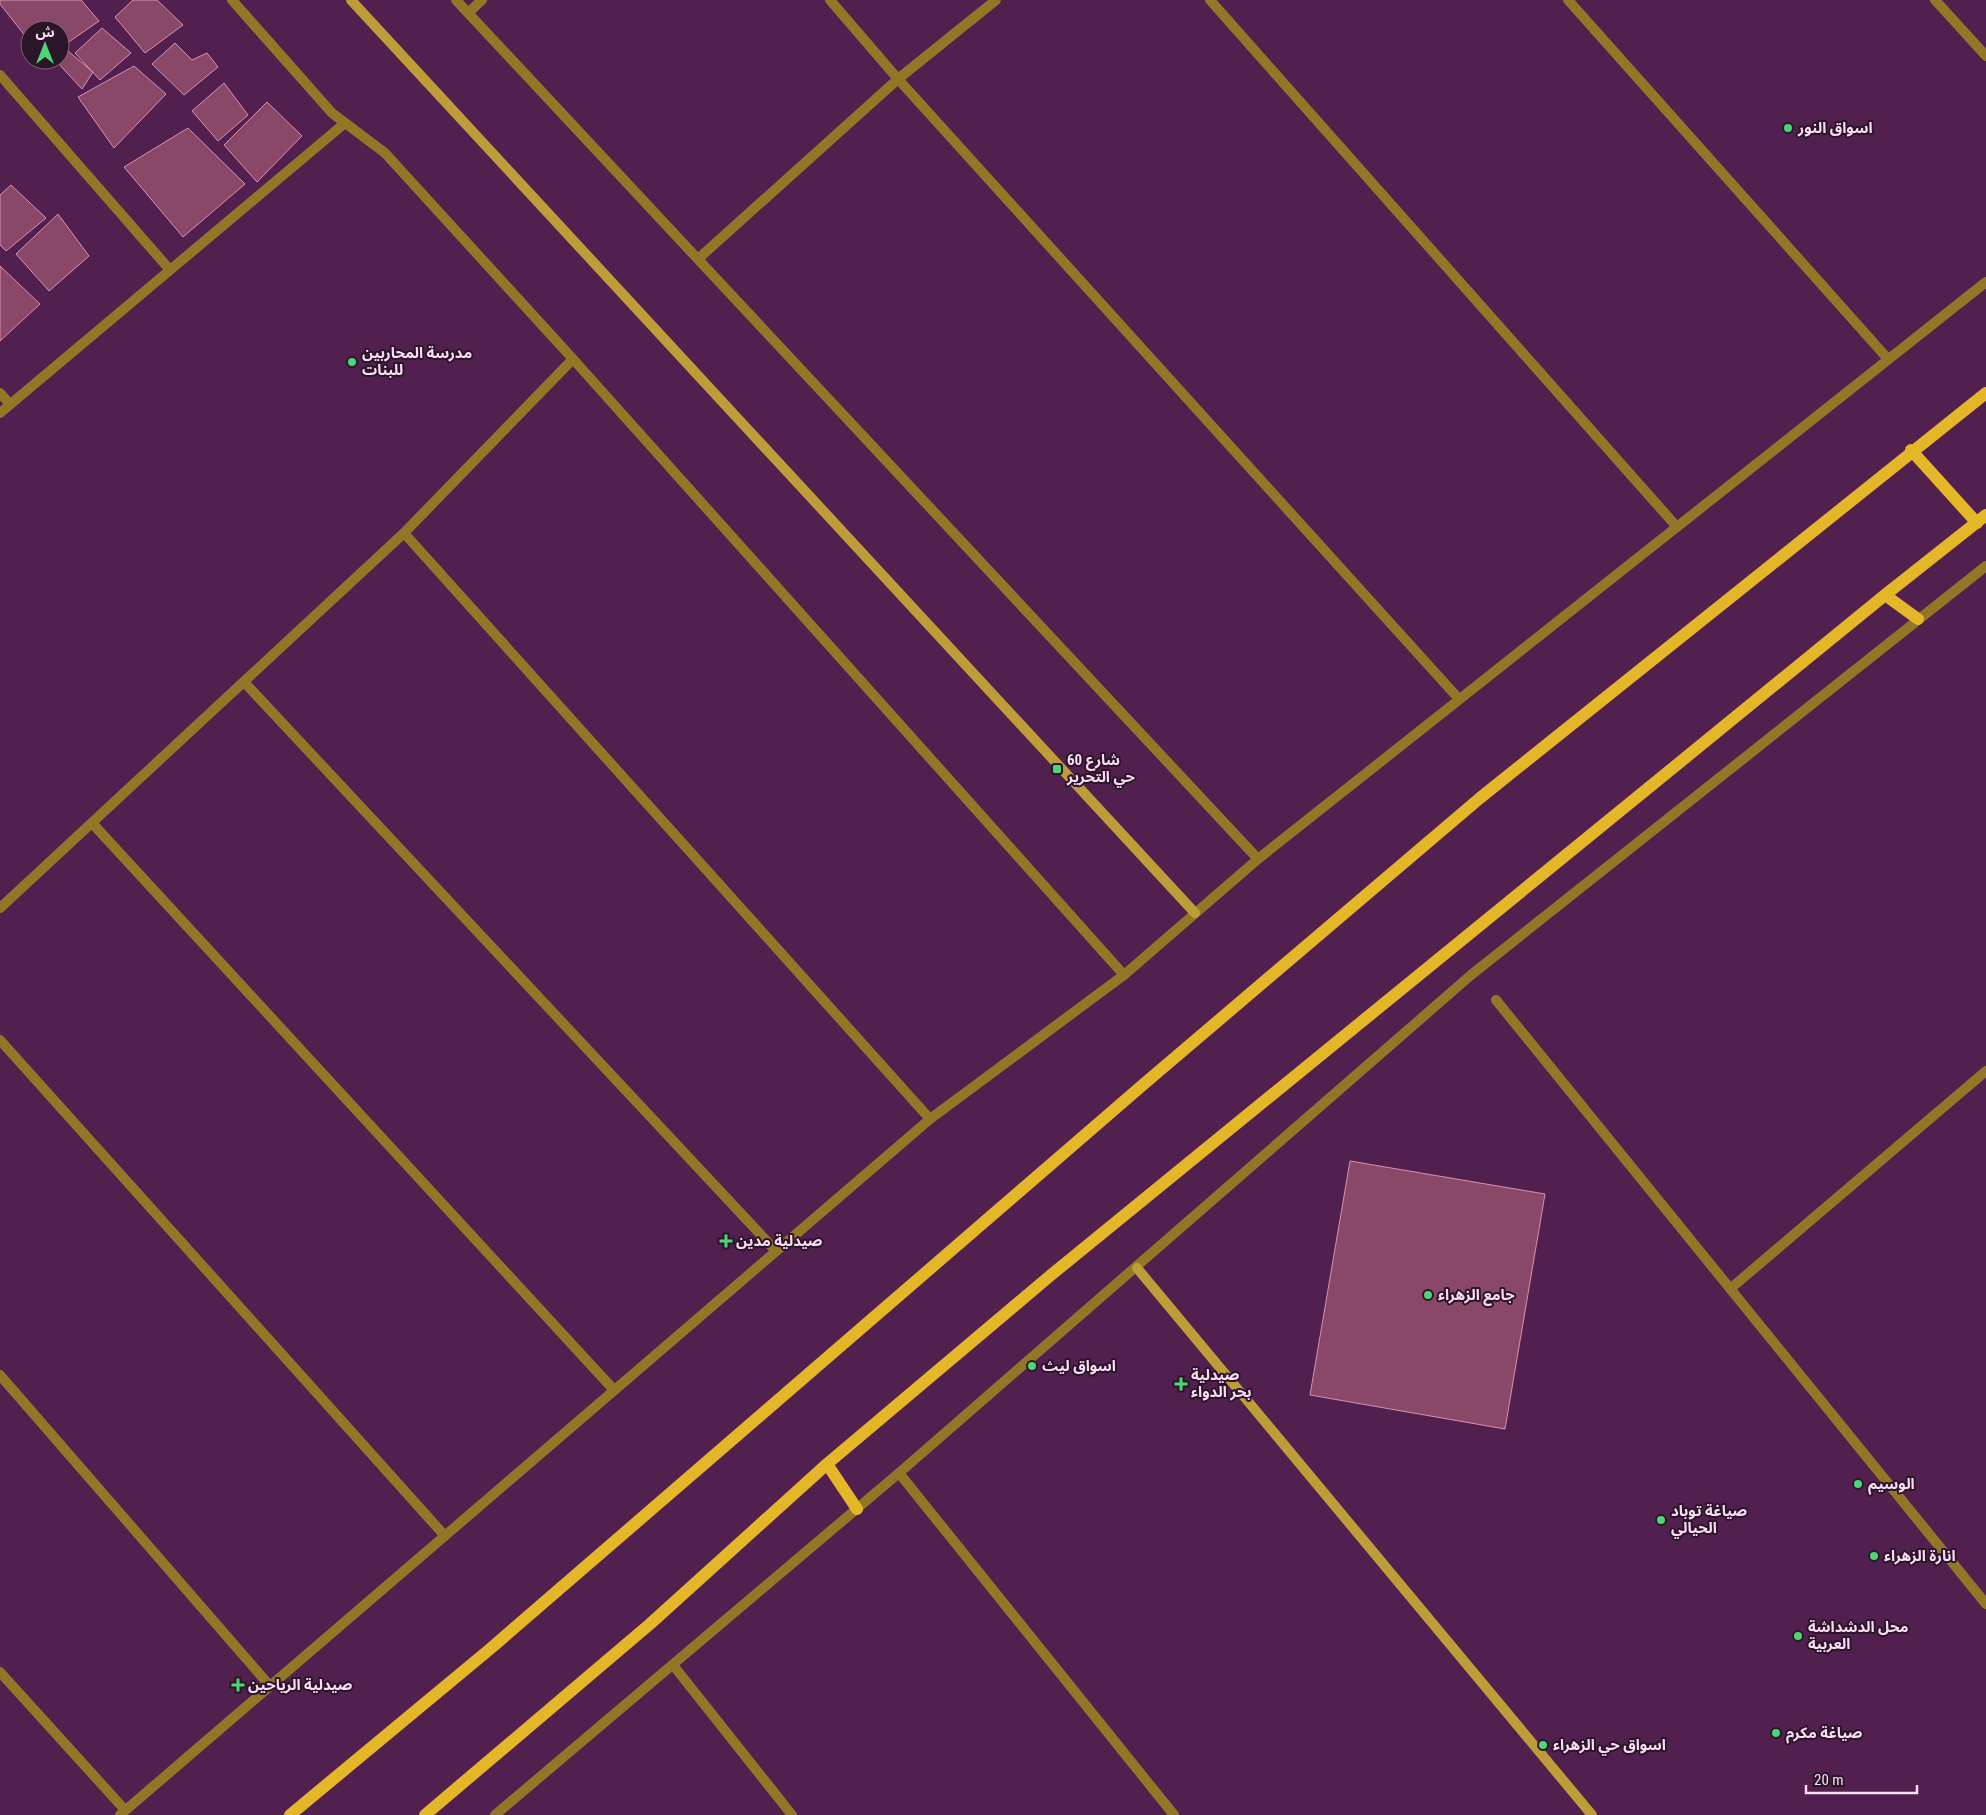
<svg xmlns="http://www.w3.org/2000/svg" width="1986" height="1815" viewBox="0 0 1986 1815" font-family="'Roboto Condensed','Noto Sans Arabic',sans-serif">
<rect width="100%" height="100%" fill="#51204e"/>
<path fill="#8a4869" stroke="#d990b2" d="M 0,0 L 81,0 L 99,21 L 60,48 L 60,30 L 30,30 L 30,42 L 0,4 Z
M 133,0 L 157,0 L 183,25 L 145,53 L 115,17 Z
M 102,28 L 131,53 L 100,80 L 75,53 Z
M 175,43 L 192,60 L 207,53 L 218,67 L 184,95 L 152,64 Z
M 68,51 L 93,72 L 82,89 L 56,61 Z
M 134,66 L 166,94 L 114,148 L 78,97 Z
M 224,83 L 248,115 L 218,141 L 192,111 Z
M 267,102 L 302,136 L 257,182 L 224,145 Z
M 188,128 L 245,184 L 183,237 L 124,167 Z
M 11,185 L 46,218 L 6,251 L 0,245 L 0,195 Z
M 58,214 L 89,256 L 49,291 L 16,254 Z
M 0,266 L 40,304 L 0,341 Z
M 1350,1161 L 1545,1194 L 1505,1429 L 1310,1395 Z"/>
<g fill="none" stroke-linecap="round" stroke-linejoin="round">
<path stroke="#927727" stroke-width="10" d="M 232,0 L 332,113 L 385,153 L 573,359 L 1124,975
M 456,0 L 1258,859
M 830,0 L 898,79 L 1459,699
M 1210,0 L 1677,527
M 1568,0 L 1888,359
M 1935,0 L 1986,56
M 468,13 L 482,0
M 0,75 L 170,270
M 698,259 L 898,79 L 996,0
M 0,393 L 10,404
M 0,413 L 345,123
M 404,533 L 930,1119
M 244,682 L 776,1251
M 92,823 L 614,1390
M 0,908 L 404,533 L 573,359
M 1496,1000 L 1986,1604
M 0,1040 L 445,1536
M 1730,1289 L 1986,1071
M 0,1375 L 270,1686
M 899,1473 L 1174,1815
M 673,1665 L 792,1815
M 0,1672 L 125,1810
M 120,1815 L 930,1119 L 1124,975 L 1258,859 L 1986,282
M 495,1815 L 899,1473 L 1471,975 L 1986,566"/>
<path stroke="#be9c37" stroke-width="10" d="M 351,0 L 1195,913
M 1137,1268 L 1592,1815"/>
<path stroke="#e3b728" stroke-width="12" d="M 1911,450 L 1977,523
M 1885,595 L 1918,619
M 827,1464 L 857,1509
M 290,1815 L 490,1649 L 1145,1083 L 1480,798 L 1986,393
M 425,1815 L 650,1624 L 827,1464 L 1051,1275 L 1885,595 L 1986,515"/>
</g>
<g fill="#4cd676" stroke="#2b1529" stroke-width="2">
<circle cx="1788" cy="128" r="5"/>
<circle cx="352" cy="362" r="5"/>
<rect x="1052" y="764" width="10" height="10" rx="2.5"/>
<path d="M723.5 1233.5h5v5h5v5h-5v5h-5v-5h-5v-5h5z"/>
<circle cx="1428" cy="1295" r="5"/>
<circle cx="1032" cy="1366" r="5"/>
<path d="M1178.5 1376.5h5v5h5v5h-5v5h-5v-5h-5v-5h5z"/>
<circle cx="1858" cy="1484" r="5"/>
<circle cx="1661" cy="1520" r="5"/>
<circle cx="1874" cy="1556" r="5"/>
<circle cx="1798" cy="1636" r="5"/>
<path d="M235.5 1677.5h5v5h5v5h-5v5h-5v-5h-5v-5h5z"/>
<circle cx="1776" cy="1733" r="5"/>
<circle cx="1543" cy="1745" r="5"/>
</g>
<g text-anchor="middle" dominant-baseline="central" stroke-width="4" stroke-linejoin="round" paint-order="stroke">
<g font-size="15" font-weight="bold" fill="#fbdcf7" stroke="#2b1529" text-anchor="start">
<text x="1798" y="128">اسواق النور</text>
<text x="362" y="353">مدرسة المحاربين<tspan x="362" dy="17">للبنات</tspan></text>
<text x="1067" y="760">شارع 60<tspan x="1067" dy="17">حي التحرير</tspan></text>
<text x="736" y="1241">صيدلية مدين</text>
<text x="1438" y="1295">جامع الزهراء</text>
<text x="1042" y="1366">اسواق ليث</text>
<text x="1191" y="1375">صيدلية<tspan x="1191" dy="17">بحر الدواء</tspan></text>
<text x="1868" y="1484">الوسيم</text>
<text x="1671" y="1511">صياغة توباد<tspan x="1671" dy="17">الحيالي</tspan></text>
<text x="1884" y="1556">انارة الزهراء</text>
<text x="1808" y="1627">محل الدشداشة<tspan x="1808" dy="17">العربية</tspan></text>
<text x="248" y="1685">صيدلية الرياحين</text>
<text x="1786" y="1733">صياغة مكرم</text>
<text x="1553" y="1745">اسواق حي الزهراء</text>
</g>
</g>
<g transform="translate(45 45)"><circle r="24" fill="#2b1529" stroke="#7e657b"/>
<path d="M0-4L9 19L0 12L-9 19Z" fill="#4cd676"/>
<text y="-8" font-size="14" font-weight="bold" text-anchor="middle" fill="#fbdcf7">ش</text>
</g>
<path d="M1806 1785v8h111v-8" fill="none" stroke="#fbdcf7" stroke-width="2.5"/>
<text x="1814" y="1785" font-size="15" fill="#fbdcf7" stroke="#2b1529" stroke-width="4" paint-order="stroke">20 m</text>
</svg>
